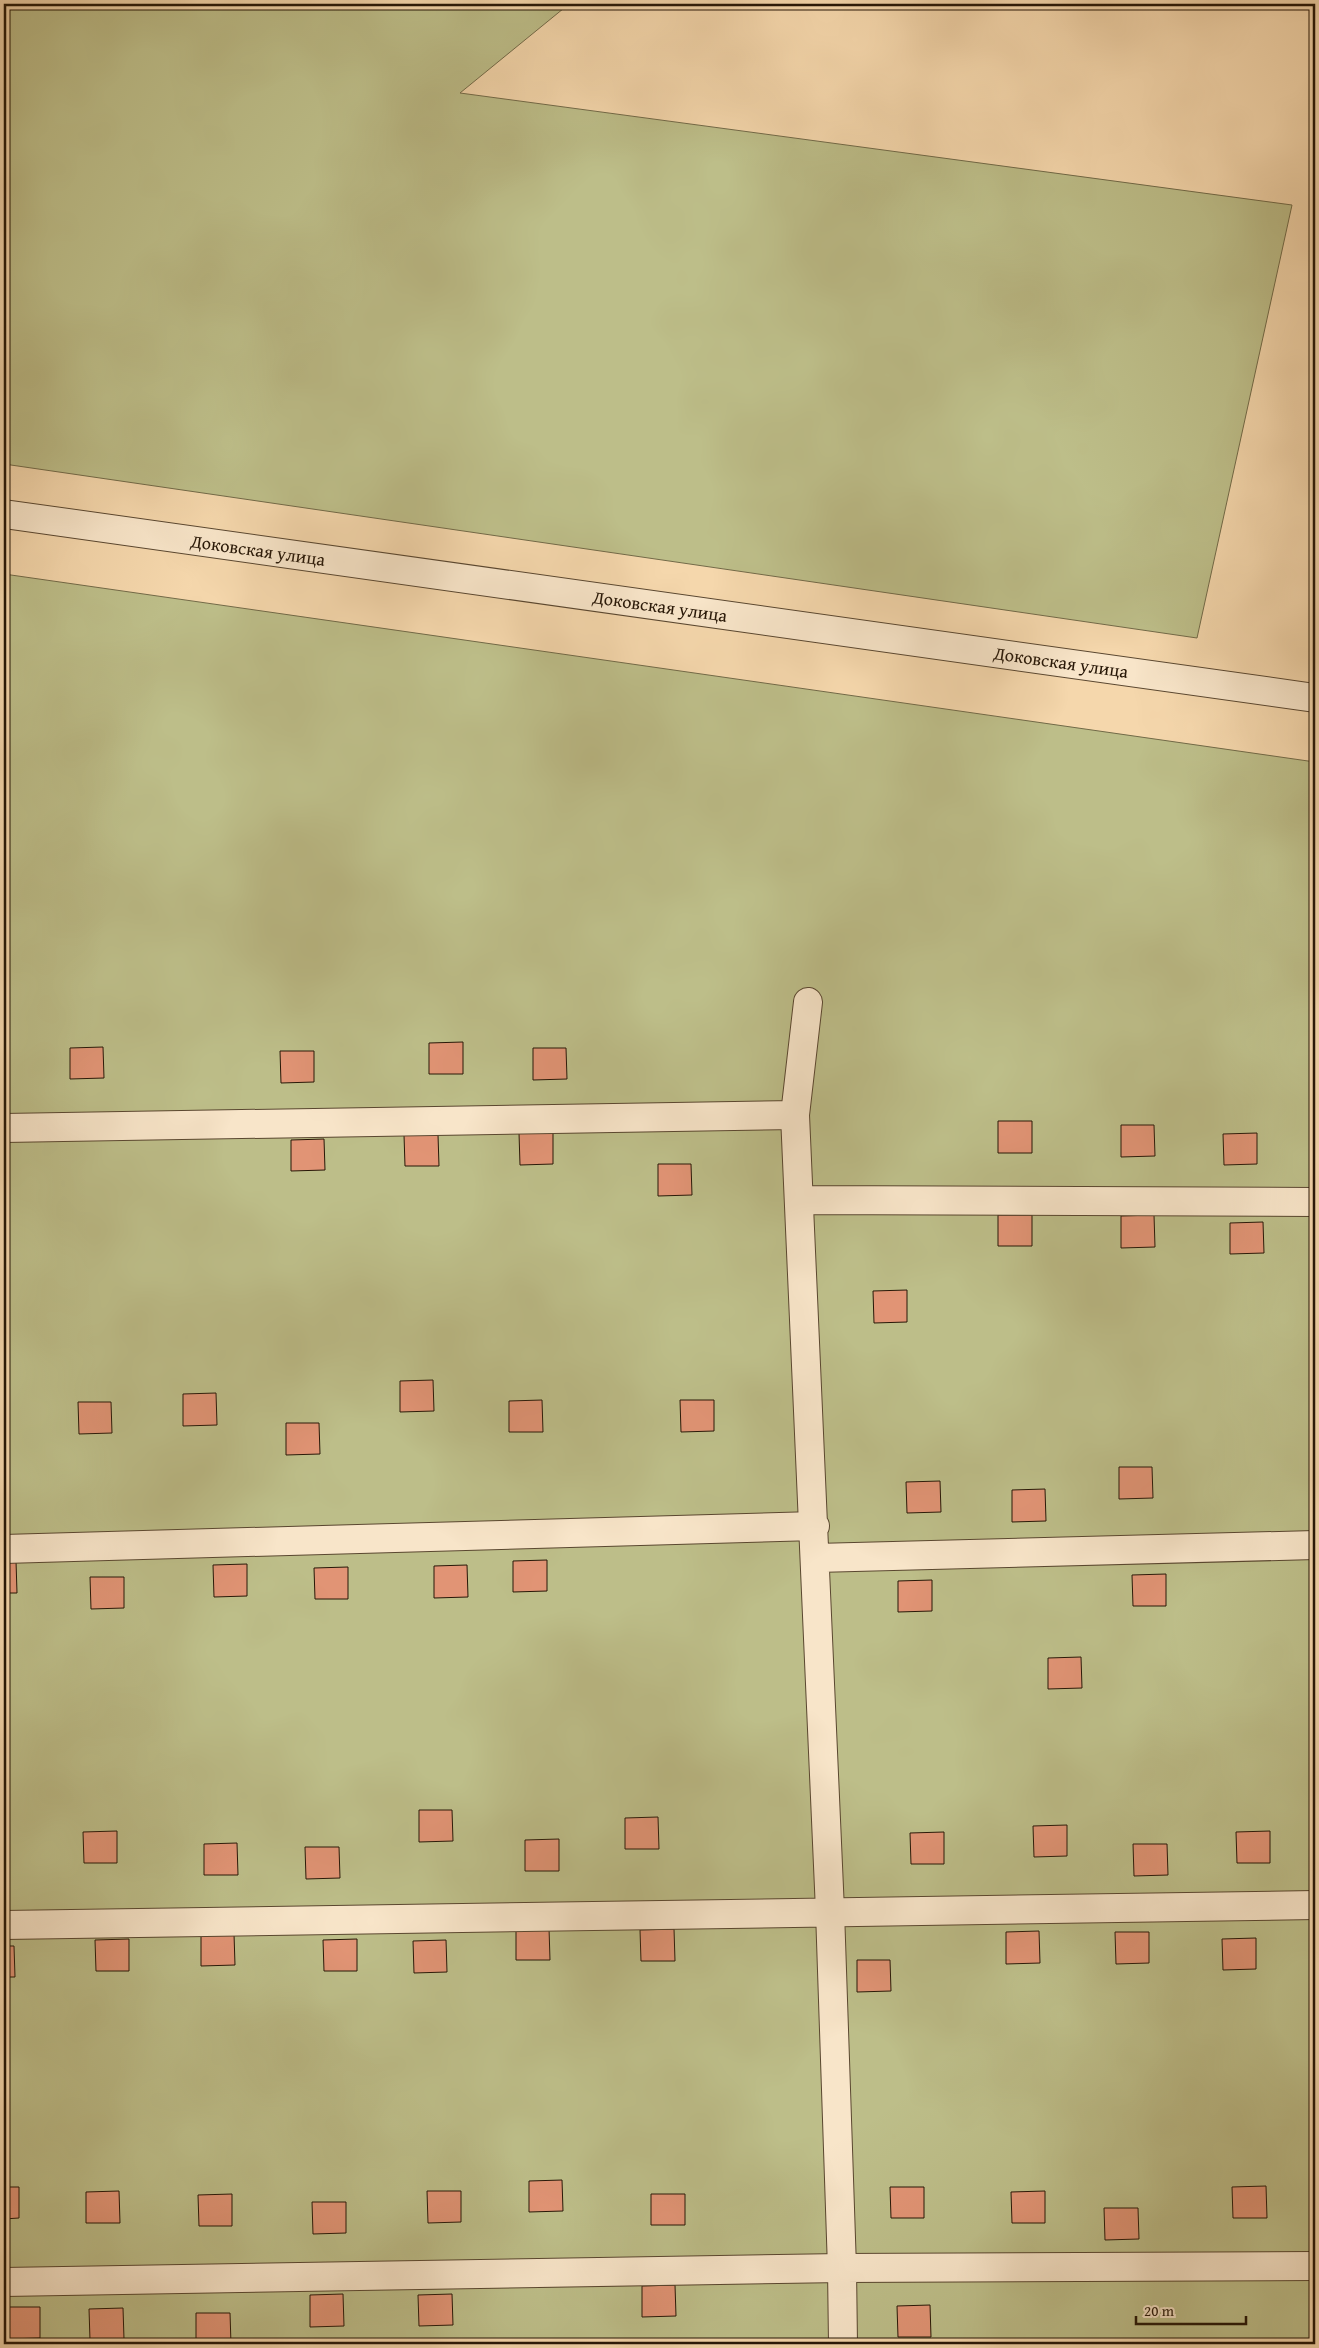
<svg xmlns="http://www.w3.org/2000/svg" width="1319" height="2348" viewBox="0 0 1319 2348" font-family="'Gentium Book Plus',serif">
<rect width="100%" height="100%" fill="#f5d7ac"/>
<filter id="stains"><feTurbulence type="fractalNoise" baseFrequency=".004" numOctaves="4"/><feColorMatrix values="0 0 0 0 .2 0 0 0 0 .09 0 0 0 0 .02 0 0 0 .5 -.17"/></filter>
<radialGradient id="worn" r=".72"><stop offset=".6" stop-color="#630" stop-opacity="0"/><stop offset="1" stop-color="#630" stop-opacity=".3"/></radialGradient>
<path fill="#bdbe89" stroke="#726a48" d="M 4,4 L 569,4 L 460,93 L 1292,205 L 1197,638 L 4,464 Z
M 4,574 L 1315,762 L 1315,2344 L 4,2344 Z"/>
<path fill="#e19475" stroke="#271707" d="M 463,1042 L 463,1074 L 429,1074 L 429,1043 Z
M 103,1047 L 104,1078 L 70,1079 L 70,1048 Z
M 533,1048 L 566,1048 L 567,1079 L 533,1080 Z
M 280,1051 L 314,1051 L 314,1082 L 281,1083 Z
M 998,1121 L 1032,1121 L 1032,1153 L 998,1153 Z
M 1121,1125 L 1154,1125 L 1155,1156 L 1121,1157 Z
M 519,1133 L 553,1133 L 553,1164 L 520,1165 Z
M 1257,1133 L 1257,1164 L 1224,1165 L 1223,1134 Z
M 404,1135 L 438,1135 L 439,1166 L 405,1166 Z
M 324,1139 L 325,1170 L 291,1171 L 291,1140 Z
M 658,1164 L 691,1164 L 692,1195 L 658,1196 Z
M 998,1215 L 1032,1215 L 1032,1246 L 998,1246 Z
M 1154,1215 L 1155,1247 L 1121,1248 L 1121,1216 Z
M 1263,1222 L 1264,1253 L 1230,1254 L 1230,1223 Z
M 907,1290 L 907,1322 L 874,1323 L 873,1291 Z
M 433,1380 L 434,1411 L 400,1412 L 400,1381 Z
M 216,1393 L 217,1425 L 183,1426 L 183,1394 Z
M 542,1400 L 543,1432 L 509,1432 L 509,1401 Z
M 680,1400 L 714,1400 L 714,1431 L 681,1432 Z
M 78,1402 L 111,1402 L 112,1433 L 79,1434 Z
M 286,1423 L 319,1423 L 320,1454 L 286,1455 Z
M 1119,1467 L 1152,1467 L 1153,1498 L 1119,1499 Z
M 940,1481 L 941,1512 L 907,1513 L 906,1482 Z
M 1045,1489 L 1046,1521 L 1012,1522 L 1012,1490 Z
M 547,1560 L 547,1591 L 513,1592 L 513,1561 Z
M 16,1561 L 17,1593 L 4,1593 L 4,1562 Z
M 247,1564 L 247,1596 L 214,1597 L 213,1565 Z
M 467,1565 L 468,1597 L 434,1598 L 434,1566 Z
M 348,1567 L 348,1599 L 315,1599 L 314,1568 Z
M 1166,1574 L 1166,1606 L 1133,1606 L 1132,1575 Z
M 90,1577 L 124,1577 L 124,1608 L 91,1609 Z
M 932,1580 L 932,1611 L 898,1612 L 898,1581 Z
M 1081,1657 L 1082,1688 L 1048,1689 L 1048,1658 Z
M 419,1810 L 452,1810 L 453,1841 L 419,1842 Z
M 658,1817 L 659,1849 L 625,1849 L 625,1818 Z
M 4,1821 L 7,1821 L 8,1852 L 4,1852 Z
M 1067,1825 L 1067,1856 L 1034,1857 L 1033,1826 Z
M 117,1831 L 117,1863 L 84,1863 L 83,1832 Z
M 1270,1831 L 1270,1863 L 1237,1863 L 1236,1832 Z
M 944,1832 L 944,1864 L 911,1864 L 910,1833 Z
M 559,1839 L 559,1871 L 525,1871 L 525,1840 Z
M 237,1843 L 238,1875 L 204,1875 L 204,1844 Z
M 1133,1844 L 1167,1844 L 1168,1875 L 1134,1876 Z
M 305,1847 L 339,1847 L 340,1878 L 306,1879 Z
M 549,1928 L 550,1960 L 516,1960 L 516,1929 Z
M 674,1929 L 675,1961 L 641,1961 L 640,1930 Z
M 1039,1931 L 1040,1963 L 1006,1964 L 1006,1932 Z
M 1115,1932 L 1149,1932 L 1149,1963 L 1116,1964 Z
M 201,1934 L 234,1934 L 235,1965 L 201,1966 Z
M 1256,1938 L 1256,1969 L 1223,1970 L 1222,1939 Z
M 129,1939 L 129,1971 L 96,1971 L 95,1940 Z
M 357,1939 L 357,1971 L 324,1971 L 323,1940 Z
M 446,1940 L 447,1972 L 414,1973 L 413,1941 Z
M 4,1946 L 14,1946 L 15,1977 L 4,1977 Z
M 857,1960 L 890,1960 L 891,1991 L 857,1992 Z
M 562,2180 L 563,2211 L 529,2212 L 529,2181 Z
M 1266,2186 L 1267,2218 L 1233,2218 L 1232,2187 Z
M 4,2187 L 19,2187 L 19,2218 L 4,2219 Z
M 890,2187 L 924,2187 L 924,2218 L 891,2218 Z
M 119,2191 L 120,2223 L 86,2223 L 86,2192 Z
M 427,2191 L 461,2191 L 461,2222 L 428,2223 Z
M 1045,2191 L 1045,2223 L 1012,2223 L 1011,2192 Z
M 232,2194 L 232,2226 L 199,2226 L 198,2195 Z
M 651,2194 L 685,2194 L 685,2225 L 651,2225 Z
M 312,2202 L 346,2202 L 346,2233 L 313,2234 Z
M 1104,2208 L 1138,2208 L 1139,2239 L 1105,2240 Z
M 675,2285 L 676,2316 L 642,2317 L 642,2286 Z
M 343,2294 L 344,2326 L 310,2327 L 310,2295 Z
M 452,2294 L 453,2325 L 419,2326 L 418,2295 Z
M 930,2305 L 931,2337 L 898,2337 L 897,2306 Z
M 6,2307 L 40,2307 L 40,2338 L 6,2339 Z
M 123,2308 L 124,2339 L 90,2340 L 89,2309 Z
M 196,2313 L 230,2313 L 231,2344 L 196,2344 Z"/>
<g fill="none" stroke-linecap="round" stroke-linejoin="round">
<defs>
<path id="minor" d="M 4,514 L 1315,698
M 808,1002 L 795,1115 L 830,1911 L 842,2268 L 843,2344
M 4,1128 L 795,1115
M 799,1200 L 1315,1202
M 4,1549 L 815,1526
M 816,1558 L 1315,1545
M 4,1925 L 1315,1905
M 4,2282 L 842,2268 L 1315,2266"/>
</defs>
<use href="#minor" stroke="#5a4730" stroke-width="30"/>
<use href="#minor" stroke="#f8e5c9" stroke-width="28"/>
</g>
<g text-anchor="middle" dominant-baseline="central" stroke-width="4.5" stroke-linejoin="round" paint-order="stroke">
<g font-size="18" fill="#271707" stroke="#f8e5c9">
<text transform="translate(258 550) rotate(8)">Доковская улица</text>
<text transform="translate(660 606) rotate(8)">Доковская улица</text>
<text transform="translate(1061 662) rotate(8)">Доковская улица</text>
</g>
</g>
<rect width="1319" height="2348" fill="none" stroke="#f5d7ac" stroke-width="20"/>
<rect x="5" y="5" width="1309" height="2338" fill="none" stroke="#271707" stroke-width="2.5"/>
<rect x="10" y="10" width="1299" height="2328" fill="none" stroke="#271707"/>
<path d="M1136 2316v8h110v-8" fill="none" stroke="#271707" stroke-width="2.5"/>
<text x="1144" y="2316" font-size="15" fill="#271707" stroke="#f8e5c9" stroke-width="4" paint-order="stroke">20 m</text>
<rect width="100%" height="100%" filter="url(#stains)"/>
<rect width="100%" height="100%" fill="url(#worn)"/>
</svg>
